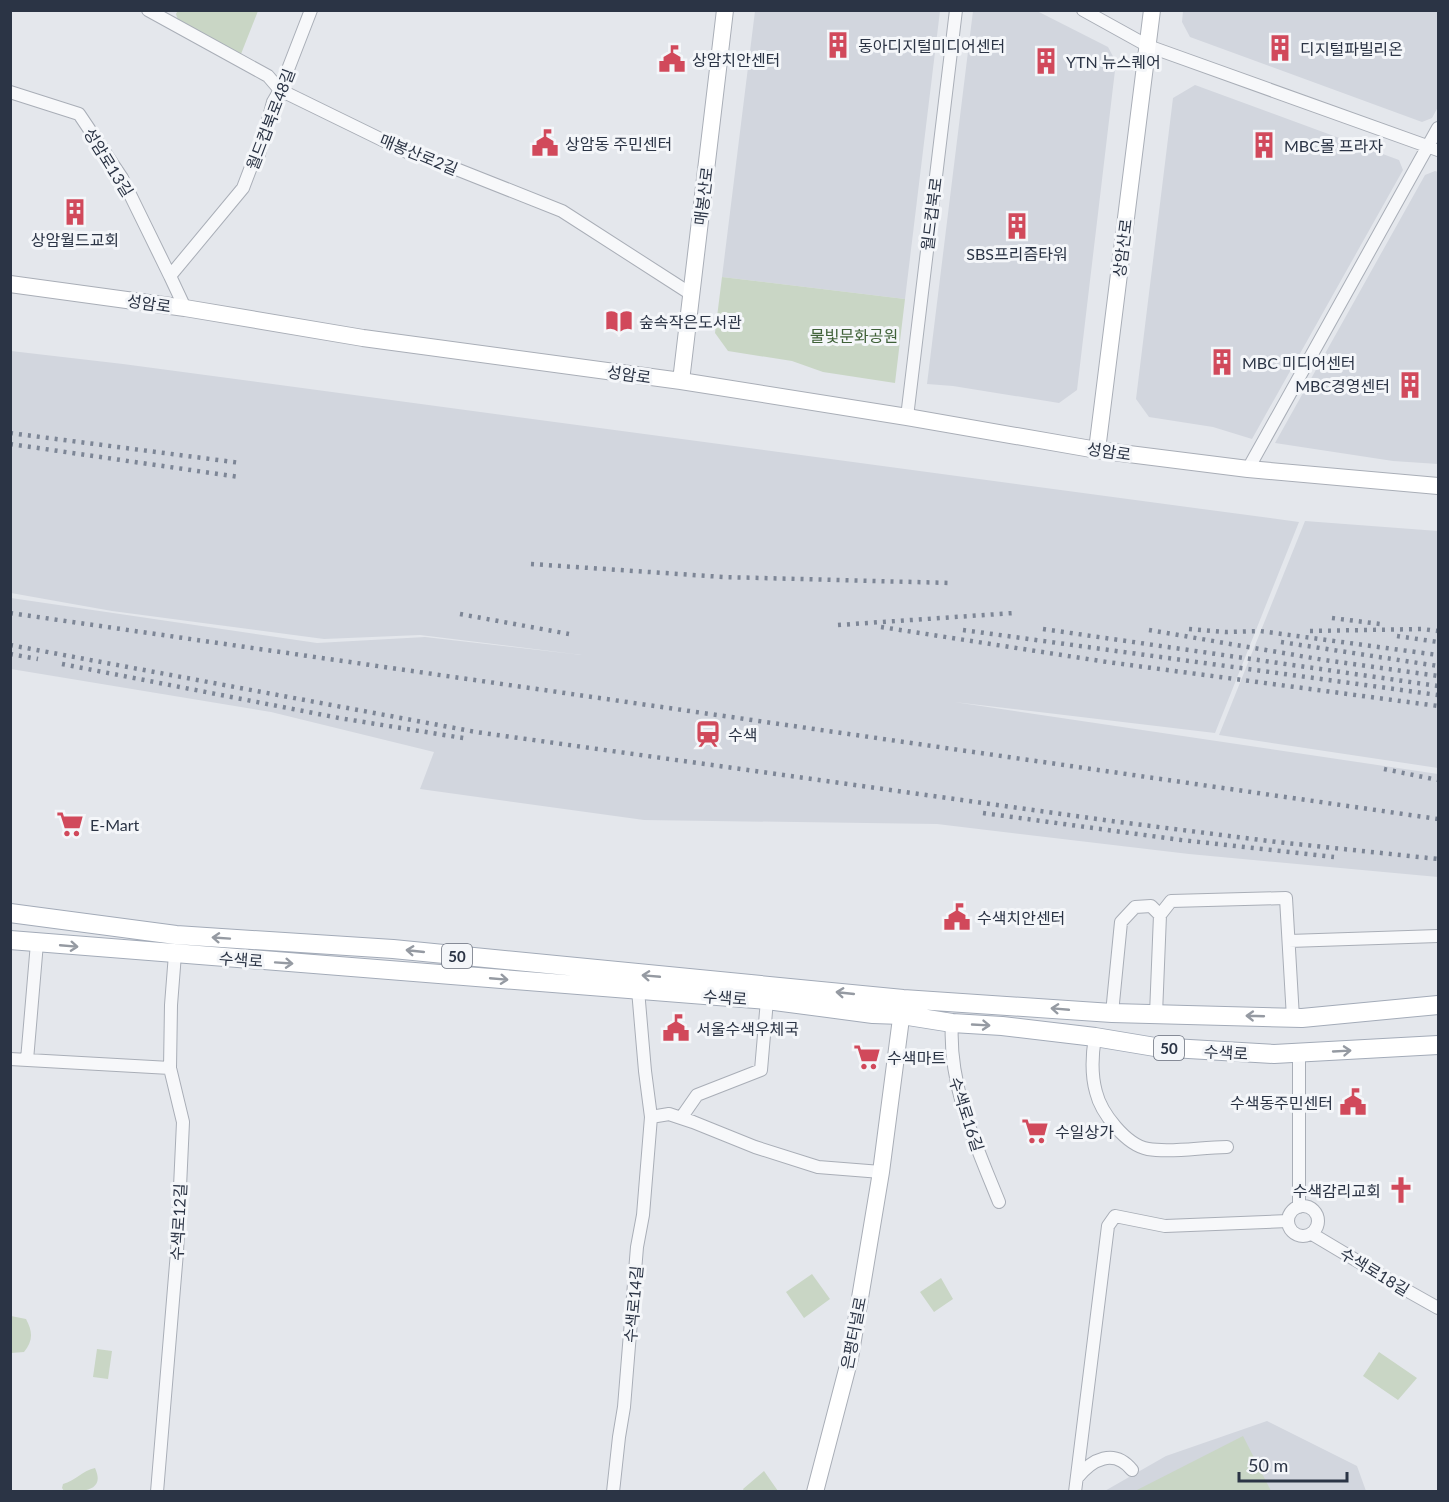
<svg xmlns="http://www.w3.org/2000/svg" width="1449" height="1502" viewBox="0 0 1449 1502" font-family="Lato,'Noto Sans KR',sans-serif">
<rect width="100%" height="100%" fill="#e4e7ec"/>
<path fill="#d2d6de" d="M 755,11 L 940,11 L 905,299 L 722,277 Z
M 973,11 L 1037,11 L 1108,47 L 1116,62 L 1077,390 L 1059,403 L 953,386 L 927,384 Z
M 1183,11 L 1438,11 L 1438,107 L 1432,118 L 1422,122 L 1190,37 L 1182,22 Z
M 1195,85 L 1399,160 L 1403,170 L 1252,439 L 1213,427 L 1149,417 L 1136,399 L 1173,98 Z
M 1435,171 L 1438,172 L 1438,464 L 1393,461 L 1275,443 L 1425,175 Z
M 11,351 L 123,364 L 1299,522 L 1215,733 L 954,702 L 1438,774 L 1438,877 L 1189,854 L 937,824 L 644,820 L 420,789 L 434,752 L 271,712 L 11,669 L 11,598 L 317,643 L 425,637 L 582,655 L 420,635 L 324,639 L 112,611 L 11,593 Z
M 1305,521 L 1438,531 L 1438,768 L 1219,735 Z
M 1267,1421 L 1357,1466 L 1366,1491 L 1103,1492 L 1166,1456 Z"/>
<path fill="#c9d6c5" d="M 178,10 L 258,11 L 241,54 L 178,20 L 176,14 Z
M 722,277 L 905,299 L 895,383 L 823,372 L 792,361 L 728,351 L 715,333 Z
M 812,1274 L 830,1299 L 804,1318 L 786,1292 Z
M 941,1278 L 953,1299 L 934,1312 L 920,1292 Z
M 11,1316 L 26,1319 C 33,1332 33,1341 24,1352 L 11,1353 Z
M 97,1349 L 112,1351 L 108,1379 L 93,1377 Z
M 1379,1352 L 1417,1378 L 1398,1400 L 1363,1376 Z
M 1243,1436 L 1271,1491 L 1135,1491 Z
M 95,1468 C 106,1492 81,1492 64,1491 L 62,1488 L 63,1484 C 75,1481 83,1470 95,1468 Z
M 764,1471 L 778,1491 L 744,1491 L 743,1489 Z"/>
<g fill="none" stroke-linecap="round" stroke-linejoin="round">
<defs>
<path id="street" d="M 148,10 L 268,76 L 280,90 L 409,153 L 441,163 L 562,211 L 691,294
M 1083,10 L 1148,46 L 1438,150
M 10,92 L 79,114 L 122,178 L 170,276
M 185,308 L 170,276 L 243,188 L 251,167 L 259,154 L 273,102 L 280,90 L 311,10
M 907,417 L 956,10
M 1248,469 L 1438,128
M 1160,915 L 1171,901 L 1286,898 L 1293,1018
M 1289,941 L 1438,936
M 1112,1013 L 1121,922 L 1135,907 L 1151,906 L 1160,915 L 1156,1014
M 952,1023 C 948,1086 976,1145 999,1202
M 1095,1037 C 1092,1055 1091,1074 1096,1092 C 1101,1113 1126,1145 1148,1149 C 1173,1153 1201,1147 1227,1147
M 10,1059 L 170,1068
M 27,1060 L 37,943
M 651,1117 L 669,1114 L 693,1122 L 755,1147 L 818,1167 L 881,1172
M 681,1118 L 697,1095 L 761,1070 L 767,1000
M1288 1221a15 15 0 1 1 30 0a15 15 0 1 1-30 0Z
M 1299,1207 L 1299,1054
M 1312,1234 L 1406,1290 L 1438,1308
M 1077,1478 C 1092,1459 1114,1448 1132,1470
M 157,1492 L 177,1252 L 183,1122 L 170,1068 L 171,1005 L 175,954
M 613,1492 L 619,1437 L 624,1407 L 637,1247 L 643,1215 L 651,1117 L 645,1071 L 638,990
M 1075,1492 L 1108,1226 L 1115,1216 L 1165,1226 L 1288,1221"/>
<path id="secondary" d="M 10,284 L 185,308 L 363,338 L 681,381 L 907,417 L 1097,450 L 1248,469 L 1438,486
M 681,381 L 725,10
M 1097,450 L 1152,10
M 815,1492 L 850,1358 L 881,1172 L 903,1003"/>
<path id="primary" d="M 10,913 L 176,935 L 393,949 L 903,999 L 1112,1013 L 1302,1018 L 1438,1005
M 10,940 L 767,1000 L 873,1014 L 902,1015 L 952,1023 L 1002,1026 L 1095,1037 L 1155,1047 L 1274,1054 L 1438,1045"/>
</defs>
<use href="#street" stroke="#a9aeb7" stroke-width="14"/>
<use href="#secondary" stroke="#a9aeb7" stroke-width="18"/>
<use href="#primary" stroke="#a3abb8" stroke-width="20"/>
<use href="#street" stroke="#f7f8fa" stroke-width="12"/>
<use href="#secondary" stroke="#fff" stroke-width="16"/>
<use href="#primary" stroke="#fff" stroke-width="18"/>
<path stroke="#7d8696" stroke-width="4.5" stroke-dasharray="3 6" stroke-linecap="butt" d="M 10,433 L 241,463
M 10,444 L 239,477
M 531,564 L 723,577 L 952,583
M 10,613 L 1438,819
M 460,614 L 569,634
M 1332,618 L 1380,624
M 838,625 L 1014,613
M 881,627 L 1107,662 L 1438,706
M 1043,629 L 1438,686
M 1189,629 L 1225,632 L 1260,631 L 1438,655
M 963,630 L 1438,695
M 1149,630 L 1324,660 L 1438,676
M 1310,631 L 1422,629 L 1438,631
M 1397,636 L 1438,642
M 1281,642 L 1438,666
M 10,645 L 476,732 L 1119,822 L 1277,842 L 1438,859
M 10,654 L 38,659
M 62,664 L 339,718 L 469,739
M 1384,769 L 1438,780
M 983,813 L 1181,840 L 1334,857"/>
</g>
<defs><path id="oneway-shaft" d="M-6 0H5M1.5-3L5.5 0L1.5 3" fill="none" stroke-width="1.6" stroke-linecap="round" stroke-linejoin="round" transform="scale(1.5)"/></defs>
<g stroke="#959aa2">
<use href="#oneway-shaft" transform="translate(221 938) rotate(-176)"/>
<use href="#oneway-shaft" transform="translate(69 946) rotate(5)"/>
<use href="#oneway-shaft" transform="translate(415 951) rotate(-174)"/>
<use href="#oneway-shaft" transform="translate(284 963) rotate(4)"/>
<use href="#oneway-shaft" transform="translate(651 976) rotate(-175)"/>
<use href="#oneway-shaft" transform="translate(499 979) rotate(5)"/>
<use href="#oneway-shaft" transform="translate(845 993) rotate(-174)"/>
<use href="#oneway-shaft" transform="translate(1060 1009) rotate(-175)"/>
<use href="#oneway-shaft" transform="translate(1255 1016) rotate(-178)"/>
<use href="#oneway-shaft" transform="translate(981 1025) rotate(3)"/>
<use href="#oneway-shaft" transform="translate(1342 1051) rotate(-3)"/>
</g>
<defs>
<symbol id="building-bare" viewBox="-9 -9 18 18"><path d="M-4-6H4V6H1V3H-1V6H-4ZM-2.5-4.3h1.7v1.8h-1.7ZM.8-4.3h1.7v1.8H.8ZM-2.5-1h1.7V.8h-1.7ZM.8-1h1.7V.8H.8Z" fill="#d1495b" stroke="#f4f6f9" stroke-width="2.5" paint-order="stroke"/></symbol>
<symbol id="civic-bare" viewBox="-9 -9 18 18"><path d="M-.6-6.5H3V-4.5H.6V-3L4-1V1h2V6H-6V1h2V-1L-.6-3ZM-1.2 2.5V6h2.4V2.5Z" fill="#d1495b" stroke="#f4f6f9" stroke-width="2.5" paint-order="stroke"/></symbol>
<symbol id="library-bare" viewBox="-9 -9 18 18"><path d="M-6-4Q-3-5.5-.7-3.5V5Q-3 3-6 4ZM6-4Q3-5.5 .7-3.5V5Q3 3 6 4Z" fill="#d1495b" stroke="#f4f6f9" stroke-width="2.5" paint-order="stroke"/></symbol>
<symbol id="station-bare" viewBox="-9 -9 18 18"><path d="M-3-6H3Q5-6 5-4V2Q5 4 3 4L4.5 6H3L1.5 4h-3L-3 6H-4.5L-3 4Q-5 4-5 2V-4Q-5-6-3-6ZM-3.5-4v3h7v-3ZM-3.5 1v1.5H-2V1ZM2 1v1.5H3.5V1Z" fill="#d1495b" stroke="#f4f6f9" stroke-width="2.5" paint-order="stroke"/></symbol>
<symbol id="supermarket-bare" viewBox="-9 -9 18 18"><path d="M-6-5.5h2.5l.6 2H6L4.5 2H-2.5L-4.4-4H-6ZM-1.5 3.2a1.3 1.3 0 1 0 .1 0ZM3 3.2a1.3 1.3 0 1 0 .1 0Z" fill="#d1495b" stroke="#f4f6f9" stroke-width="2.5" paint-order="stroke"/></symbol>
<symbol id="church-bare" viewBox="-9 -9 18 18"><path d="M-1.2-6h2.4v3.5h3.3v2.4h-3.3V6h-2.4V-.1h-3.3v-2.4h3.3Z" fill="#d1495b" stroke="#f4f6f9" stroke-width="2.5" paint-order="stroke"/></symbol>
</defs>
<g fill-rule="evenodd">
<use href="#building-bare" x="819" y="26" width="38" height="38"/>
<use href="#building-bare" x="1261" y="29" width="38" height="38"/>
<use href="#civic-bare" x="653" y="40" width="38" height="38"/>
<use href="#building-bare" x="1027" y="42" width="38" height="38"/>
<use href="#civic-bare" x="526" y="124" width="38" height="38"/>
<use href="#building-bare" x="1245" y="126" width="38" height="38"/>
<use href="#building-bare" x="56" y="193" width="38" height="38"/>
<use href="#building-bare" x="998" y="207" width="38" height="38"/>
<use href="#library-bare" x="600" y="302" width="38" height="38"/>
<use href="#building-bare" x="1203" y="343" width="38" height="38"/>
<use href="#building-bare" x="1391" y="366" width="38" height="38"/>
<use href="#station-bare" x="689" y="715" width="38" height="38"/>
<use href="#supermarket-bare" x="51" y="805" width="38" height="38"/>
<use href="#civic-bare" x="938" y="898" width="38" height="38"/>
<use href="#civic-bare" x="657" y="1009" width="38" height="38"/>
<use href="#supermarket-bare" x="848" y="1038" width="38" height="38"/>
<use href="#civic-bare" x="1334" y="1083" width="38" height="38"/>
<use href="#supermarket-bare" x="1016" y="1112" width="38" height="38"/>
<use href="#church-bare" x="1382" y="1171" width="38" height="38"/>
</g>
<g text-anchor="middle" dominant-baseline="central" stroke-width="6" stroke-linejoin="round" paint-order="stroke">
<g fill="#f4f6f9" stroke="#676e7b" stroke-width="1.5">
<rect x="442" y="944" width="30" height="24" rx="4.5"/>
<rect x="1154" y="1036" width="30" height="24" rx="4.5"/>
</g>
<g font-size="15" font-weight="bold" fill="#2b3445">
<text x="457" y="956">50</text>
<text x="1169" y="1048">50</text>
</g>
<g font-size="16" fill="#2b3445" stroke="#f4f6f9" text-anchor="start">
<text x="858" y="45">동아디지털미디어센터</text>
<text x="1300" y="48">디지털파빌리온</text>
<text x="692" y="59">상암치안센터</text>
<text x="1066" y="61">YTN 뉴스퀘어</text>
<text x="565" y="143">상암동 주민센터</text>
<text x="1284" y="145">MBC몰 프라자</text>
<text x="75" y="239" text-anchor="middle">상암월드교회</text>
<text x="1017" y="253" text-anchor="middle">SBS프리즘타워</text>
<text x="639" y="321">숲속작은도서관</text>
<text x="1242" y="362">MBC 미디어센터</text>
<text x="1390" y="385" text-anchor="end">MBC경영센터</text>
<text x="728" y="734">수색</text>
<text x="90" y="824">E-Mart</text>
<text x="977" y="917">수색치안센터</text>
<text x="696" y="1028">서울수색우체국</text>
<text x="887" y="1057">수색마트</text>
<text x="1333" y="1102" text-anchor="end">수색동주민센터</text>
<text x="1055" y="1131">수일상가</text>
<text x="1381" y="1190" text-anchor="end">수색감리교회</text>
</g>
<g font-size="16" fill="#2b3445" stroke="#f4f6f9">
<text transform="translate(270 119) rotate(-69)">월드컵북로48길</text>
<text transform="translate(419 154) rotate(22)">매봉산로2길</text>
<text transform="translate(109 162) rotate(58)">성암로13길</text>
<text transform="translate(703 196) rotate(-83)">매봉산로</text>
<text transform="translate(931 214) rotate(-83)">월드컵북로</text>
<text transform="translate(1122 248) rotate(-83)">상암산로</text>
<text transform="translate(149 303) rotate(8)">성암로</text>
<text transform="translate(629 374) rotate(8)">성암로</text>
<text transform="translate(1109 451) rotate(8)">성암로</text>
<text transform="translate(241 959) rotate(4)">수색로</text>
<text transform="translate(725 997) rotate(4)">수색로</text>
<text transform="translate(1226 1052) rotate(3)">수색로</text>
<text transform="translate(967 1114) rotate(72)">수색로16길</text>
<text transform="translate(178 1222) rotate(-87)">수색로12길</text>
<text transform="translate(1375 1271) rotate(31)">수색로18길</text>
<text transform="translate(633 1304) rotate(-85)">수색로14길</text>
<text transform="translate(853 1333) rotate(-79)">은평터널로</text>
</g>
<g font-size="16" fill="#3f6138" stroke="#f4f6f9">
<text x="854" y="335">물빛문화공원</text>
</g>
</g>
<rect width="1449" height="1502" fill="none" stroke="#2b3445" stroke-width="24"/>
<path d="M1239 1472v9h108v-9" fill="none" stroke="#2b3445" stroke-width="3"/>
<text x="1248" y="1472" font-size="18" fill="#2b3445" stroke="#f4f6f9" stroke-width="4.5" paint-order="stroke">50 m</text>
</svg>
